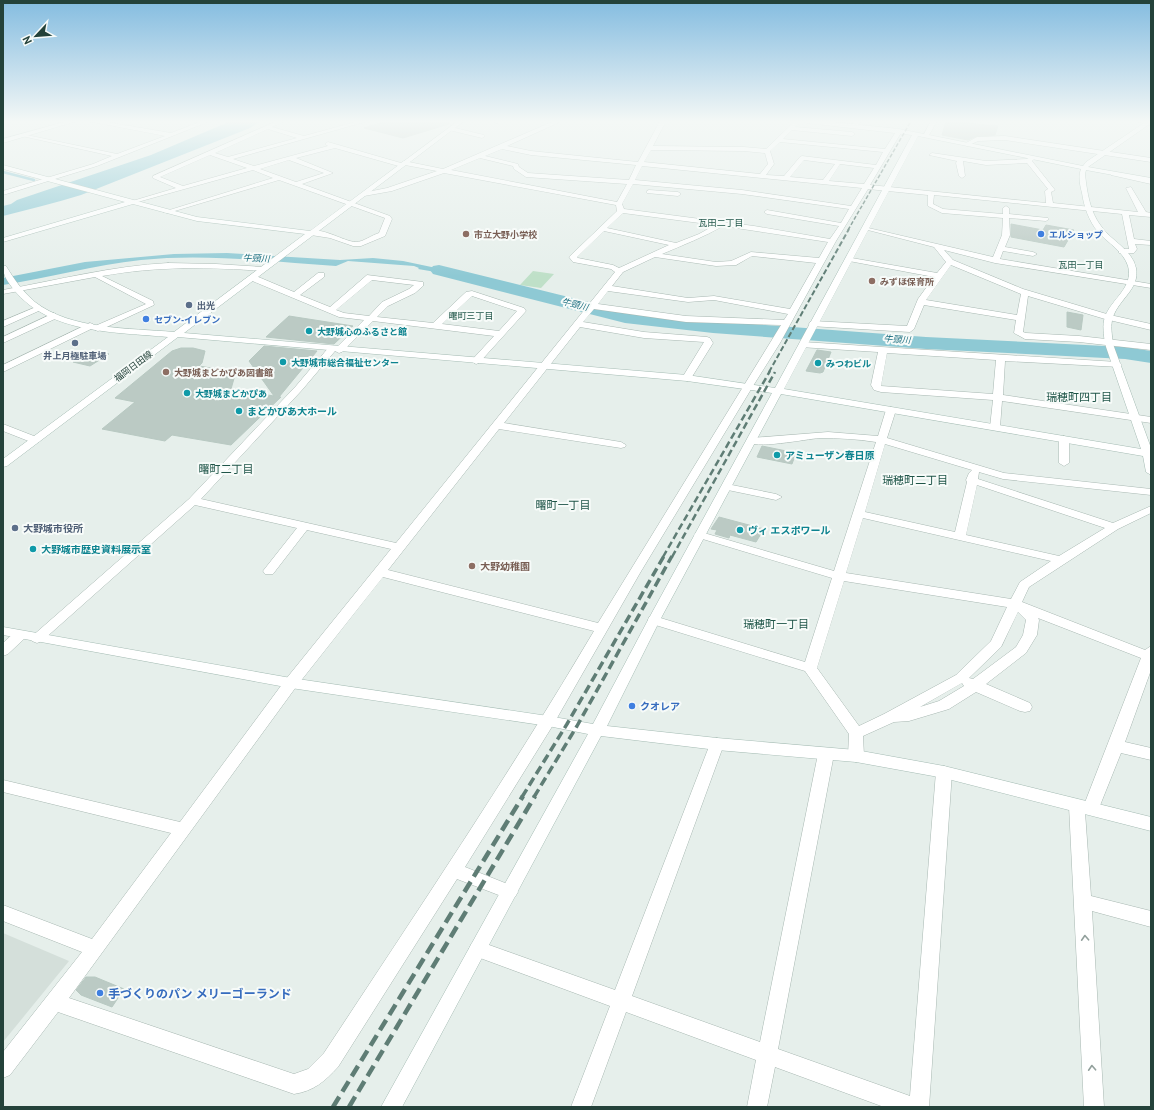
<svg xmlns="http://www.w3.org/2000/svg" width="1154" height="1110" viewBox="0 0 1154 1110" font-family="'PT Sans','Noto Sans JP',sans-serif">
<rect width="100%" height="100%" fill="#e6efeb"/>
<path fill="#d4dfda" d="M 3,933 L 69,961 L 3,1042 Z"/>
<path fill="#bfe0c8" d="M 533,271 L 554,274 L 541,288 L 520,285 Z"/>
<path fill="#8ec9d4" d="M 231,121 L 261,121 L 250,128 L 81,195 C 55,203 29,209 3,216 L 3,206 L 11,204 L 17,200 L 151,155 Z
M 227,253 L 340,260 L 373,258 L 403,261 L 460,273 L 477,279 L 418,269 L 419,268 L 414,266 L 348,261 L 336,266 C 271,262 206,253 141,260 C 94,265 49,278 3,285 L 3,278 L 85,262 L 174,254 Z"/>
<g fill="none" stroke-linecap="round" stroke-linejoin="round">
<path stroke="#8ec9d4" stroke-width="2.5" d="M 3,172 L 34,180"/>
<path fill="#8ec9d4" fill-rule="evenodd" d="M 439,265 L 625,311 L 713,321 L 926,337 L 1125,347 L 1151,351 L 1151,363 L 1125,359 L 926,349 L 713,333 L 625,323 L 433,274 L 430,270 L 433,266 Z"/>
</g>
<path fill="#bbcac4" stroke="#b8c9c2" d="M 386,121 L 448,121 L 449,124 L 403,138 L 364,128 Z
M 946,121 L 998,126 L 995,135 L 977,136 L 968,140 L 942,135 Z
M 1011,224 L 1043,230 L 1046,225 L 1074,230 L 1064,247 L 1011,237 Z
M 1067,312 L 1083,315 L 1081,330 L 1067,327 Z
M 289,316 L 353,326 L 334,344 L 266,337 Z
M 264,346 L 317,351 L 279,397 L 281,397 L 231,445 L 172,435 L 165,441 L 102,429 L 135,402 L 115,398 L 172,351 L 181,348 L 193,348 L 205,351 L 202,363 L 199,366 L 228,371 L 235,375 L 231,389 L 274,396 L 249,361 Z
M 817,350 L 831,352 L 823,372 L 820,373 L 806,371 Z
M 93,351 L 109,354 L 90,366 L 73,362 Z
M 762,446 L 796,453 L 792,464 L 757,457 Z
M 719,517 L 764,529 L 756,542 L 730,535 L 729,538 L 715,534 L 717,530 L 711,529 Z
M 86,977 L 95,977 L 124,989 L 112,1007 L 81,995 L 76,990 Z"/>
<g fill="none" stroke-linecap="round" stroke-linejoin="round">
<defs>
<path id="street" d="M 88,121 L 100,121 L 171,133 L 202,121 L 210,121 L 97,166 L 3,195 L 3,191 L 93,164 L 112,156 L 22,136 L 22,134 L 117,154 L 165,136 Z
M 277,121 L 285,121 L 272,127 L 304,136 L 359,121 L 368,121 L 233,159 L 254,166 L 328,146 L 325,144 L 328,142 L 401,163 L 404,161 L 443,169 L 554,121 L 562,121 L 507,146 L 531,151 L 638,162 L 660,121 L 666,121 L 653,146 L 744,147 L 766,149 L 795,121 L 801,121 L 795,127 L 852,132 L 855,134 L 852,136 L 792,130 L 783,139 L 885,149 L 897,130 L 901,130 L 902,131 L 870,185 L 1046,203 L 1045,191 L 1048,189 L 1027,163 L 986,165 L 963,161 L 965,176 L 962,178 L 959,176 L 956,163 L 957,161 L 929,155 L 932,153 L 986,161 L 1027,159 L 1030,157 L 1034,157 L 1035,158 L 1032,161 L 1055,190 L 1051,192 L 1053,203 L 1138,212 L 1126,188 L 1131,187 L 1146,212 L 1151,213 L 1151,217 L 1129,215 L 1134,239 L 1151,241 L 1151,245 L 1135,244 L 1137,249 L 1134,253 L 1119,253 L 1119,249 L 1129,249 L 1122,214 L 934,195 L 933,204 L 943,209 L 1003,214 L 1003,208 L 1006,206 L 1009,208 L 1009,214 L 1048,218 L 1049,219 L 1046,221 L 1009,218 L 1010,235 L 1005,247 L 1033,252 L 1037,254 L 1033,256 L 1003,251 L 1000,259 L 1151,284 L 1151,288 L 995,263 L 944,250 L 953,260 L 1023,289 L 1110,315 L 1151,324 L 1151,330 L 1105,319 L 1028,296 L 1023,332 L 1026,333 L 1079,336 L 1151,344 L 1151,350 L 1079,342 L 1025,339 L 1014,333 L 1016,320 L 924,305 L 914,329 L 910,332 L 810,326 L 809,324 L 810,322 L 813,321 L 907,326 L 918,299 L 934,277 L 849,261 L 846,261 L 846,257 L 937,273 L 946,262 L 934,247 L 864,229 L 864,227 L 993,257 L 1002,235 L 1003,218 L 942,213 L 928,206 L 928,195 L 868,189 L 836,241 L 780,343 L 753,386 L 640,573 L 553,725 L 465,867 L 515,887 L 518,892 L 515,897 L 509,899 L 457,879 L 338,1067 C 325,1081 314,1091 294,1094 L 58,1012 L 10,1075 L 3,1078 L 3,1052 L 82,952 L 3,921 L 3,905 L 92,939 L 171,833 L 3,792 L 3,780 L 180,822 L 286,679 L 391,549 L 307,530 L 273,574 L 265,574 L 263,571 L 297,528 L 195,505 L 42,641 L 37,643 L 32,641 L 30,638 L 189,499 L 296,386 L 329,347 L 332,346 L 336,348 L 364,320 L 339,317 L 250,280 L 250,276 L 256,276 L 294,292 L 318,273 L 324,273 L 324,277 L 300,295 L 330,307 L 367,275 L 423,282 L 423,286 L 415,293 L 388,306 L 377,317 L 433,323 L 466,292 L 472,291 L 524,308 L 526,311 L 479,363 L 476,364 L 471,361 L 494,336 L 373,321 L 342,352 L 339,353 L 335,351 L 302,390 L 201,499 L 396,543 L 615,272 L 611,269 L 573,262 L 569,257 L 617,211 L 616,205 L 444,173 L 392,191 L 364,196 L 362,195 L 362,193 L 387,188 L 437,171 L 405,165 L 402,167 L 335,148 L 296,158 L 333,173 L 302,184 L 390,216 L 392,219 L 385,236 L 361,246 L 353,246 L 330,238 L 311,235 L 307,233 C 318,224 344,242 356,242 C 363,242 372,235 379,233 L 385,218 L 279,180 L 168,213 L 163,212 L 273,178 L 253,170 L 134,203 L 129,202 L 176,188 L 153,178 L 153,176 ZM 268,129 L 297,138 L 228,157 L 215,153 ZM 780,142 L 883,152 L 876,165 L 802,156 L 800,157 L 784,176 L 766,175 L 774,164 L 770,151 ZM 502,149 L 531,155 L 636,165 L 629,180 L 528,173 L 519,167 L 518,164 L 485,156 ZM 651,150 L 744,151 L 765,153 L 768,164 L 760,174 L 644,162 ZM 210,155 L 247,168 L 183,186 L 160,177 ZM 480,158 L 513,166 L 514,169 L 526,177 L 627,184 L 617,202 L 451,170 ZM 289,160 L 324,173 L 296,182 L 260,169 ZM 804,160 L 835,164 L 823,180 L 790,177 ZM 840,164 L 874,168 L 864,184 L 829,181 ZM 642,166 L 862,188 L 851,206 L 742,190 L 635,180 ZM 633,184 L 742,194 L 849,209 L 841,223 L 767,210 L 764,212 L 767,214 L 839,226 L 830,239 L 754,226 L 624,209 L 622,204 ZM 623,213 L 715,225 L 699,234 L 676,243 L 607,228 ZM 723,226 L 828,242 L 819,258 L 751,252 L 731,261 L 716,262 L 662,254 C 683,245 704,237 723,226 ZM 604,231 L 669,245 L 619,268 L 613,265 L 578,258 L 577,257 ZM 752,256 L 816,263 L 790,309 L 714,296 L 688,298 L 612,286 L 623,272 L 655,257 L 716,266 L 736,265 ZM 951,265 L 1021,294 L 1017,315 L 926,300 ZM 372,280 L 414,285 L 409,289 L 382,302 L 369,316 L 344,313 L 336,310 ZM 608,291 L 688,302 L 714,300 L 788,314 L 784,320 L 686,316 L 598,304 ZM 472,296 L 517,311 L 499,331 L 442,324 ZM 594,309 L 686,322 L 781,325 L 598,623 L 388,570 L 499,429 L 621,448 L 625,447 L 626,445 L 621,442 L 504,423 L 580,327 L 644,338 L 704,342 L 682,378 L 687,381 L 690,380 L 713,343 L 710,338 L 707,337 L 644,332 L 583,322 ZM 383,577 L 594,631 C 509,775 416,913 324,1053 L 308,1069 L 294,1074 L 69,998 L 296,687 Z
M 492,121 L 501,121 L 502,122 L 499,124 Z
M 856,121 L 862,121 L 856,127 L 852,127 L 851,126 Z
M 931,121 L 937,121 L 928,137 L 924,137 L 923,136 Z
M 1136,121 L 1151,121 L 1151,125 Z
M 451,127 L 484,135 L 485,136 L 482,138 L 449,130 L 448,129 Z
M 1005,136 L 1151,158 L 1151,162 L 1005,140 L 978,141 L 967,146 L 964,144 L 977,137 Z
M 1113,172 L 1151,180 L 1151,184 L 1111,175 L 1111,173 Z
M 649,190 L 678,192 L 681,194 L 678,196 L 647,193 L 647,191 Z
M 168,263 L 216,264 L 264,267 L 268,269 L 264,271 C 209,267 157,266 102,276 L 153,301 L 154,305 L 98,331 L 95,330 L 94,328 L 95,326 L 146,304 L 95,277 L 3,294 L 3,290 C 58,280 112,266 168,263 Z
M 36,307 L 39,307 L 43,309 L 3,327 L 3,321 Z
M 54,313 L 58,316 L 57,318 L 3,343 L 3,337 Z
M 90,323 L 93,324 L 94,326 L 93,328 L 3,372 L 3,365 Z
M 803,342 L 1117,362 L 1120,363 L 1122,365 L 1120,367 L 1005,361 L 1003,395 L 1151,417 L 1151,423 L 1002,401 L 1000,427 L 995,430 L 990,427 L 993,400 L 881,392 L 874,390 L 871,385 L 878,352 L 800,347 L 799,345 ZM 887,353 L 996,360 L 993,394 L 881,386 Z
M 891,407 L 896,410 L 887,438 L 1004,473 L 1151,489 L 1151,495 L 1003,479 L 979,472 L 978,479 L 1113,523 L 1151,506 L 1151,513 L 1118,529 L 1029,587 L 1022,602 L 1145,650 L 1151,646 L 1151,670 L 1125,742 L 1151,748 L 1151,760 L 1121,753 L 1097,813 L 1091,814 L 1085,812 L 1091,896 L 1151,911 L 1151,927 L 1092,911 L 1104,1107 L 1084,1107 L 1069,806 L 1071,801 L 1077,800 L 1083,801 L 1084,805 L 1141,658 L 1038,618 L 1039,620 L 1037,635 L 1026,653 L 986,684 L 1030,703 L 1032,707 L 1030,711 L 1025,712 L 1020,711 L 976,692 L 949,709 L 909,721 L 894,722 L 863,736 L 864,756 L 861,760 L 856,762 L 851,760 L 848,756 L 849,734 L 805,671 L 649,623 L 648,620 L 649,617 L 654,616 L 805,662 L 832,578 L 696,537 L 694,535 L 696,533 L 704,533 L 834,571 L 876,442 C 857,439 838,438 820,438 C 806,439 753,450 746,441 L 751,438 L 828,432 L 878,436 L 886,410 ZM 885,444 L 972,470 L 969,473 L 966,480 L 967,482 L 955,532 L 865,512 ZM 977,485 L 1105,528 L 1059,556 L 966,535 ZM 863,518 L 1051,561 L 1020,582 L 1011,599 L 846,573 ZM 844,581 L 1007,607 L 991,641 L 956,675 L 884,714 L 859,726 L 817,668 ZM 1018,612 L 1026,620 L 1023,635 L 1016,647 L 973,679 L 969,678 L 1001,647 ZM 962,683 L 964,686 L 939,701 L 920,707 Z
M 3,424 L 39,438 L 40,440 L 39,442 L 31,442 L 3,431 Z
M 1064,436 L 1069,439 L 1069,463 L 1064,466 L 1059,463 L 1059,439 Z
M 727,484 L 776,494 L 782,497 L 776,500 L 723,489 L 722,487 L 723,485 Z
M 20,631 L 25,632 L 27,635 L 25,638 L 8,654 L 3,656 L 3,643 L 15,632 Z
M 717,738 L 722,740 L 724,744 L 632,996 L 760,1042 L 818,754 L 821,750 L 826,748 L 831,750 L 834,754 L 778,1049 L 910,1096 L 936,772 L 939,768 L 944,766 L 949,768 L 952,772 L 929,1107 L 884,1107 L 775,1067 L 767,1107 L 747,1107 L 756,1060 L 626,1012 L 591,1107 L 571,1107 L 610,1006 L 472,955 L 469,949 L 472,943 L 478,941 L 615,990 L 710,744 L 712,740 Z"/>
<path id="secondary" d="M 68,121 L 77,121 L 3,143 L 3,139 Z
M 458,121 L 464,121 L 184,333 L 687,375 L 775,388 L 912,135 L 807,123 L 804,121 L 822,121 L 899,129 L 1083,166 L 1086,162 L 1147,121 L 1151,121 L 1151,123 L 1088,167 L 1151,178 L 1151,182 L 1086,170 L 1085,174 C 1087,192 1090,212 1101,226 C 1111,241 1132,249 1136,268 C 1140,289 1119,299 1113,317 C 1110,325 1112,335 1113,344 L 1151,448 L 1151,475 L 1146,472 L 1143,456 L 781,394 L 660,620 L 607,726 L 717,738 L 856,750 L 944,766 L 1151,817 L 1151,831 L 944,778 L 856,762 L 717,750 L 601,736 L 402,1107 L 381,1107 L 588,734 L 548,726 L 291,688 L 3,635 L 3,627 L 291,678 L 548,716 L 593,724 L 648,620 L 772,393 L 687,381 L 178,337 L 7,466 L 3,467 L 3,459 L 168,337 C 116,332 50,334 14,290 C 8,282 3,276 3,266 L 6,266 C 14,279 23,292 35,302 C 71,330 130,328 174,332 L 305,234 L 197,221 L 133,204 L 3,242 L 3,238 L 125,202 L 3,169 L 3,165 L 197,217 L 310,231 ZM 918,136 L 1081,169 C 1078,177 1080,185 1082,193 C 1084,207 1089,221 1098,232 C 1108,243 1123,251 1128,266 C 1134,288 1111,299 1105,317 C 1102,325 1104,335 1105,344 L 1141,449 L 784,389 Z"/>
</defs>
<use href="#street" stroke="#a8b8b2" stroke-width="1"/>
<use href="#secondary" stroke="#a4bbb3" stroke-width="1"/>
<use href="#street" fill="#fff" fill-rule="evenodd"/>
<use href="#secondary" fill="#fff" fill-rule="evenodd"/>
<path stroke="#5f7d75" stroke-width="1.5" stroke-dasharray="4 2" stroke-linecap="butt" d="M 848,230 L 911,121"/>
<path stroke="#5f7d75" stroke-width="2" stroke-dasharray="5.5 2.5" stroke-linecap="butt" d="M 769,372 L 849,229"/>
<path stroke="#5f7d75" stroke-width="2.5" stroke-dasharray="7 3.5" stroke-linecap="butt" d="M 663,557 L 770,371
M 672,557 L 775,372"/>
<path stroke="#5f7d75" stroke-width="3.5" stroke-dasharray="9 4.5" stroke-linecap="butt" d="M 522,797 L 567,724 L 664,556
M 534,797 L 577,726 L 672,556"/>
<path stroke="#5f7d75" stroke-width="4.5" stroke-dasharray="12 6" stroke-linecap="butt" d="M 333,1107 L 523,796
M 349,1107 L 535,796"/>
</g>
<defs><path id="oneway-chevron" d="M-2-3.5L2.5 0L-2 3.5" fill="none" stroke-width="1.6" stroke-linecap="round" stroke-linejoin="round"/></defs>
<g stroke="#92a09c">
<use href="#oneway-chevron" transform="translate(1085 938) rotate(-93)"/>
<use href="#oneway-chevron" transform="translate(1092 1068) rotate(-93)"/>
</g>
<linearGradient id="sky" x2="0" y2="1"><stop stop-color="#84bce0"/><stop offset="0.44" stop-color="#f4f8f6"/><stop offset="1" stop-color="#f4f8f6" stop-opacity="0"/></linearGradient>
<rect width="1154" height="276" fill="url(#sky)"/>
<g fill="#8d6e63" stroke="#f7fbf9" stroke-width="1.5">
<circle cx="466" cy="234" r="4"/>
<circle cx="872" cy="281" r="4"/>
<circle cx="166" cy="372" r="4"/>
<circle cx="472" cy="566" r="4"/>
</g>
<g fill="#3f7fe0" stroke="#f7fbf9" stroke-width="1.5">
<circle cx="1041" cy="234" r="4"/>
<circle cx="146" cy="319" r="4"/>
<circle cx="632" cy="706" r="4"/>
<circle cx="100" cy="993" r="4"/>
</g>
<g fill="#5c6f8a" stroke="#f7fbf9" stroke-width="1.5">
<circle cx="189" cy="305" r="4"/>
<circle cx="75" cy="343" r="4"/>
<circle cx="15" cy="528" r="4"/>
</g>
<g fill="#0f9aa8" stroke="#f7fbf9" stroke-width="1.5">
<circle cx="309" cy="331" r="4"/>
<circle cx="283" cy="362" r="4"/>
<circle cx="818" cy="363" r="4"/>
<circle cx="187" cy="393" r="4"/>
<circle cx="239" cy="411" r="4"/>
<circle cx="777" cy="455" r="4"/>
<circle cx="740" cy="530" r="4"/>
<circle cx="33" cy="549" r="4"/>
</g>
<g text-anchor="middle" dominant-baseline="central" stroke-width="4" stroke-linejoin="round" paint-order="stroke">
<g font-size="9" fill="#1f5548" stroke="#f7fbf9">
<text x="721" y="222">瓦田二丁目</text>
<text x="1081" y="264">瓦田一丁目</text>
<text x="471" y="315">曙町三丁目</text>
</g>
<g font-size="9" font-weight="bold" fill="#785e54" stroke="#f7fbf9" text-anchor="start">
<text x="474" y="234">市立大野小学校</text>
<text x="880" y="281">みずほ保育所</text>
<text x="174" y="372">大野城まどかぴあ図書館</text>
</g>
<g font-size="9" font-weight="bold" fill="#366cbe" stroke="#f7fbf9" text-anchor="start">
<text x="1049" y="234">エルショップ</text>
<text x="154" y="319">セブン-イレブン</text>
</g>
<g font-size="9" font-style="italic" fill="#1c6f80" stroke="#f7fbf9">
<text transform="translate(256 258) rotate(2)">牛頸川</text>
<text transform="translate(575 304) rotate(14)">牛頸川</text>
<text transform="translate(897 339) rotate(4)">牛頸川</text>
</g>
<g font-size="9" font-weight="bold" fill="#4e5e75" stroke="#f7fbf9" text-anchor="start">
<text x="197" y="305">出光</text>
<text x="75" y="355" text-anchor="middle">井上月極駐車場</text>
</g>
<g font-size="9" font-weight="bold" fill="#0d838f" stroke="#f7fbf9" text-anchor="start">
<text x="317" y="331">大野城心のふるさと館</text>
<text x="291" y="362">大野城市総合福祉センター</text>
<text x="826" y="363">みつわビル</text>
<text x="195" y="393">大野城まどかぴあ</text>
</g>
<g font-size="9" fill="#24423a" stroke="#f7fbf9">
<text transform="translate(133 366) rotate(-37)">福岡日田線</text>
</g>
<g font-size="10" font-weight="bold" fill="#0d838f" stroke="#f7fbf9" text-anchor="start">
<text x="247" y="411">まどかぴあ大ホール</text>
<text x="785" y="455">アミューザン春日原</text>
<text x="748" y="530">ヴィ エスポワール</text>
<text x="41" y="549">大野城市歴史資料展示室</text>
</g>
<g font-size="10" font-weight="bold" fill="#4e5e75" stroke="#f7fbf9" text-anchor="start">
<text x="23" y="528">大野城市役所</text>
</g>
<g font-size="10" font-weight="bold" fill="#785e54" stroke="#f7fbf9" text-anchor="start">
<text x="480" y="566">大野幼稚園</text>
</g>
<g font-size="10" font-weight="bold" fill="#366cbe" stroke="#f7fbf9" text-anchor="start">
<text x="640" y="706">クオレア</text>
</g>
<g font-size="11" fill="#1f5548" stroke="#f7fbf9">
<text x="1079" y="397">瑞穂町四丁目</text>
<text x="226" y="469">曙町二丁目</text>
<text x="915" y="480">瑞穂町二丁目</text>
<text x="563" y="505">曙町一丁目</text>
<text x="776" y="624">瑞穂町一丁目</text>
</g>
<g font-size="12" font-weight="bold" fill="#366cbe" stroke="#f7fbf9" text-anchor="start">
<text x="108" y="993">手づくりのパン メリーゴーランド</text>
</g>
</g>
<rect width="1154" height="1110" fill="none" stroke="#24423a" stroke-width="8"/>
<g transform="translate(36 36) rotate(244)" stroke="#f7fbf9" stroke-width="3" paint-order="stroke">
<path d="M0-3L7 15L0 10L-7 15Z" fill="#24423a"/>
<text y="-6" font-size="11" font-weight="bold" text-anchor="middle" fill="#24423a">N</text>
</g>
</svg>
